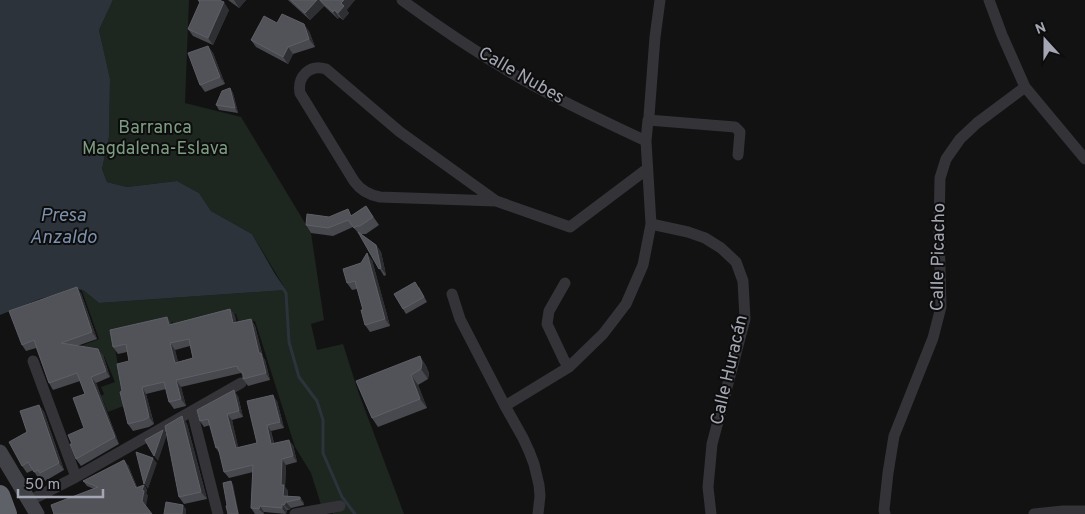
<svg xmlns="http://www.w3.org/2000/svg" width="1085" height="514" viewBox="0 0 1085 514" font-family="Overpass,sans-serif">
<rect width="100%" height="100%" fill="#121213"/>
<path fill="#1e2620" d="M 113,0 L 189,0 L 185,103 L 241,117 L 311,233 L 324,320 L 311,324 L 317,350 L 343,344 L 358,391 L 404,514 L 333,514 L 331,510 L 323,511 L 311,473 L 295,447 L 255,321 L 239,323 L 236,314 L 174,328 L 173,322 L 113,335 L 119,372 L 126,405 L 108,412 L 101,396 L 104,394 L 101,387 L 115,382 L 104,356 L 76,351 L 75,348 L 99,339 L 82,291 L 78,289 L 83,290 L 99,303 L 286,290 L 252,234 L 211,211 L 199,193 L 177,181 L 127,187 L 107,182 L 102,169 L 109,137 L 110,80 L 99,30 Z"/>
<path fill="#2c333b" d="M 0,0 L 113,0 L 99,30 L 110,79 L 109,137 L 102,169 L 107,182 L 127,187 L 177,181 L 199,193 L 211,211 L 252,234 L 275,274 L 286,290 L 99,303 L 83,290 L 78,289 L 40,299 L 0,315 Z"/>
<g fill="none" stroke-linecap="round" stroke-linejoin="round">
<path stroke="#2c333b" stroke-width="3" d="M 282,287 L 286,293 L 289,342 L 299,377 L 317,401 L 323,420 L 323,453 L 342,497 L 355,514"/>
<path stroke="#333338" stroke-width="11" d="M 402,0 C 440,28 479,54 520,78 C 560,101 603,121 646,141
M 989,0 L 1002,35 L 1025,87 L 1085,159
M 649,116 L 655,37 L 660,0
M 496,201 L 380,197 C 369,195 361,191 354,181 L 300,93 C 297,76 310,64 326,69 L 400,132 L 496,201 L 570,227 L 647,169
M 651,224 L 688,232 L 705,238 L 721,248 L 736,262 L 743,281 L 745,319 L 712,444 L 708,487 L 711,514
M 565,283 L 549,311 L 547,324 L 564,360 L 569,367
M 452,294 L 460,319 L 505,406 L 523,438 L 529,451 L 534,464 L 539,485 L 540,496 L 538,514
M 33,361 L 76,477
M 505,406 L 569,367 L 603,334 L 626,304 L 643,265 L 651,224 L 646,141 L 648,120 L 735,127 L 740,132 L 738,155
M 192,411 L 218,514
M 29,501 L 76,477 L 241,383
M 295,514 L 340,506
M 885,514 L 884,510 L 888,473 L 894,436 L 933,338 L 941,307 L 939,229 L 940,178 L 946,159 L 960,139 L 977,123 L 1025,87
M 1034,514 L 1063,511 L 1085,511"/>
<path stroke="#414248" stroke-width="15" d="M 0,452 L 37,514"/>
<path stroke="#5f6169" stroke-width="20" d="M 0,495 L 7,514"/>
</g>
<path fill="#48494e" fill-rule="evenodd" d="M 228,0 L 246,0 L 239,8 Z
M 288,0 L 355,0 L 346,10 L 349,13 L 343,20 L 339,17 L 338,19 L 324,6 L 310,20 Z
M 198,1 L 229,10 L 213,45 L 193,36 L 188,29 L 200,3 Z
M 277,23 L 309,31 L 315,47 L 293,54 L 288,64 L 256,47 L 251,40 Z
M 208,46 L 213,53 L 225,84 L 205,92 L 200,85 Z
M 230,88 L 233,93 L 238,113 L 219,110 L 216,105 Z
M 366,206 L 379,225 L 366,234 L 361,234 L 376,245 L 381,252 L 386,275 L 384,276 L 360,235 L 353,227 L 333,236 L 311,233 L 306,225 L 329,217 L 352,215 Z
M 372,260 L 390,326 L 370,332 L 365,325 L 363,310 L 357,289 L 352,290 L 347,283 Z
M 419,287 L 427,302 L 406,314 L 403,309 Z
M 81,293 L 97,339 L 77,346 L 103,355 L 110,377 L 96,383 L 119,444 L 81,466 L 76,459 L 72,444 L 84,428 L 85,394 L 80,381 L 53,390 L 49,383 L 36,348 L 26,351 L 22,345 Z
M 230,309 L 235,316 L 236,322 L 251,319 L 255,326 L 263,357 L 265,360 L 270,380 L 248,386 L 243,379 L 243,376 L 241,373 L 181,387 L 186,406 L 174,409 L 169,402 L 166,389 L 146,394 L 154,424 L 149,427 L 133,431 L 128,424 L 122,391 L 129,361 L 127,352 L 118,354 L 113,347 L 172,324 ZM 190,346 L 193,358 L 178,362 L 175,350 Z
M 420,356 L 426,366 L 429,373 L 428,379 L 418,385 L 427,408 L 378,427 L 372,418 Z
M 238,396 L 243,417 L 232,420 L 238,448 L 257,443 L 277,401 L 284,428 L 271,431 L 274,443 L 293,445 L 297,462 L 286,465 L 285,487 L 288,491 L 288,496 L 300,497 L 304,503 L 304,505 L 291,508 L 289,510 L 287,510 L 286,514 L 264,512 L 264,514 L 255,514 L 251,508 L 253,472 L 229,478 L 224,472 L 220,454 L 216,448 L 210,425 L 204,427 L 200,421 Z
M 39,405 L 44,412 L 64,470 L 45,481 L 43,477 L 39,479 L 33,470 L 27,473 L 22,466 L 27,432 Z
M 182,416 L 187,424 L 207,499 L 184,504 L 179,497 Z
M 128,465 L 137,487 L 144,485 L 147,490 L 146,493 L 148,496 L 94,489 L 87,486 L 83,481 Z"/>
<path fill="#2e2f32" d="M 234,0 L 246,0 L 239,8 Z
M 317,0 L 319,0 L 324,6 L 310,20 L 305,13 Z
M 344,0 L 355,0 L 347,10 L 349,13 L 343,20 L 338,13 L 341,3 Z
M 224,2 L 229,10 L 213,45 L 208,38 Z
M 334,10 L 339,17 L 338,19 L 333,12 Z
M 304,24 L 309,31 L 315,47 L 309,39 Z
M 208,46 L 213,53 L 225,84 L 220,77 Z
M 288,47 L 293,54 L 288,64 L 283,57 Z
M 230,88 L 233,93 L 238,113 L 235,108 Z
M 376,245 L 381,252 L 386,275 L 381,268 Z
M 367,253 L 372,260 L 390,326 L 385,319 Z
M 77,287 L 81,293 L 97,339 L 92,332 Z
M 230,309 L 235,316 L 238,330 L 233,323 Z
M 167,317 L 172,324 L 169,325 Z
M 251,319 L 255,326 L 263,357 L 265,360 L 270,380 L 266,373 L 259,353 Z
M 170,343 L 175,350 L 180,370 L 175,363 Z
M 98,349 L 103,355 L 110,377 L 106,371 Z
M 420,356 L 426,366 L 429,373 L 428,379 L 421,369 Z
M 411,375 L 418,385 L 427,408 L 420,399 Z
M 91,377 L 96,383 L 119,444 L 115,437 Z
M 176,380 L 181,387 L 186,406 L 181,399 Z
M 142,387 L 146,394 L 154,424 L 149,417 Z
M 234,390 L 238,396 L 243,417 L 239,411 Z
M 273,395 L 277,401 L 284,428 L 280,422 Z
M 39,405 L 44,412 L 64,470 L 59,463 Z
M 227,414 L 232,420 L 240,454 L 236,448 Z
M 182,416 L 187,424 L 207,499 L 201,492 Z
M 267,425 L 271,431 L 275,450 L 271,444 Z
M 163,430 L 167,435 L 158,461 L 154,456 Z
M 289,440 L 293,445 L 297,462 L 293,456 Z
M 153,458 L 157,463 L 148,489 L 144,484 Z
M 282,459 L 286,465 L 285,487 L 288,491 L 287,502 L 283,496 L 281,485 Z
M 124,460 L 128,465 L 139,493 L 136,488 Z
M 231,481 L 233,484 L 239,514 L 238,514 Z
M 144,485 L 147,490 L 146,493 L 148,496 L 146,506 L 142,501 L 142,490 Z
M 300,497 L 304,503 L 304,505 L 300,499 Z
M 286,502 L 291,508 L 289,510 L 284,505 Z
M 282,504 L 287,510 L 286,514 L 282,508 Z
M 183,505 L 186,509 L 186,514 L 182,514 Z
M 260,506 L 264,512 L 264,514 L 259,509 Z"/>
<path fill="#525359" stroke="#5f6067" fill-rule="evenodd" d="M 198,0 L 219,0 L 224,2 L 208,38 L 188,29 L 200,2 Z
M 291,0 L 317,0 L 305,13 Z
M 320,0 L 344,0 L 341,3 L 344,6 L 338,13 L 334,10 L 333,12 Z
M 282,14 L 304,24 L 309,39 L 288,47 L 283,57 L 251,40 L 264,16 L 277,23 Z
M 208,46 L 220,77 L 200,85 L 188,53 Z
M 230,88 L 235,108 L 216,105 L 222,91 Z
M 366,206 L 373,217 L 360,226 L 357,226 L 354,228 L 348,220 L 328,228 L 306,225 L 307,214 L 329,217 L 348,209 L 351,216 Z
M 358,232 L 376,245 L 381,268 L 379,269 Z
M 367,253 L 385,319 L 365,325 L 361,310 L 363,310 L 355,281 L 347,283 L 343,269 L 361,263 Z
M 415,282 L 424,297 L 403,309 L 394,294 Z
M 77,287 L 92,332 L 61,343 L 98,349 L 106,371 L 91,377 L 115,437 L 76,459 L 70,444 L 72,444 L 68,435 L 84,428 L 73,398 L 85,394 L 77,373 L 49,383 L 34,340 L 22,345 L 9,311 Z
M 230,309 L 233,323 L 251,319 L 259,353 L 261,353 L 266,373 L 243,379 L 243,373 L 238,369 L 237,366 L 176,380 L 181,399 L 169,402 L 164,382 L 142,387 L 149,417 L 144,420 L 128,424 L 120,392 L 122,391 L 117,364 L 129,361 L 126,344 L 113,347 L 110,330 L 167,317 L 169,325 ZM 189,339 L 193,358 L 175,363 L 170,343 Z
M 420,356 L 422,363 L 421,369 L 411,375 L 420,399 L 372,418 L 356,381 Z
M 234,390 L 239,411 L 227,414 L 236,448 L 257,443 L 247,401 L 273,395 L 280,422 L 267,425 L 271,444 L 289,440 L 293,456 L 282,459 L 281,485 L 284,485 L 283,496 L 300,497 L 300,499 L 286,502 L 284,505 L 282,504 L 282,508 L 260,506 L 259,509 L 251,508 L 253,465 L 224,472 L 218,447 L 216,448 L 208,419 L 200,421 L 197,410 Z
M 39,405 L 59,463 L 40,473 L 38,470 L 34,472 L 28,462 L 22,466 L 9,442 L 27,432 L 20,411 Z
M 182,416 L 201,492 L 179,497 L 165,426 Z
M 163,430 L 154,456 L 145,440 Z
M 136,452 L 153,458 L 144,484 Z
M 124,460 L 136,488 L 144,485 L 142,490 L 144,491 L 142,501 L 152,514 L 54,514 L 51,505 L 98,487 L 83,481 Z
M 231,481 L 238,514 L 228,514 L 226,506 L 227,505 L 223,483 Z
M 166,502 L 183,505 L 182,514 L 164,514 Z"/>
<g text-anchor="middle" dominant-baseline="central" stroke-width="4" stroke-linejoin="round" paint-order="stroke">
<g font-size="18" fill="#a4a7b3" stroke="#0d0d0e">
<text transform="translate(521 76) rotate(30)">Calle Nubes</text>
<text transform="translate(939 257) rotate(-89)">Calle Picacho</text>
<text transform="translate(730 370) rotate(-77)">Calle Huracán</text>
</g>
<g font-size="18" fill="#7c9d81" stroke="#0d0d0e">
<text x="155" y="128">Barranca<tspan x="155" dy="21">Magdalena-Eslava</tspan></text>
</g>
<g font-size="19" font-style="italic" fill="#7d91ac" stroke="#0d0d0e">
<text x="63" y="216">Presa<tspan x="63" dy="22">Anzaldo</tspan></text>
</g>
</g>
<g transform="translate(1045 40) rotate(339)" stroke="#0d0d0e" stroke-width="4" paint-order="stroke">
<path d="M0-4L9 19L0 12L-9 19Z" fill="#a4a7b3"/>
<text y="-8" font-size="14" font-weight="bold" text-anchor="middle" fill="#a4a7b3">N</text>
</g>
<path d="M18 489v8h85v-8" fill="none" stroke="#a4a7b3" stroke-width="2.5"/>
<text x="25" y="489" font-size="15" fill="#a4a7b3" stroke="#0d0d0e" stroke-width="4" paint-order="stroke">50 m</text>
</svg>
